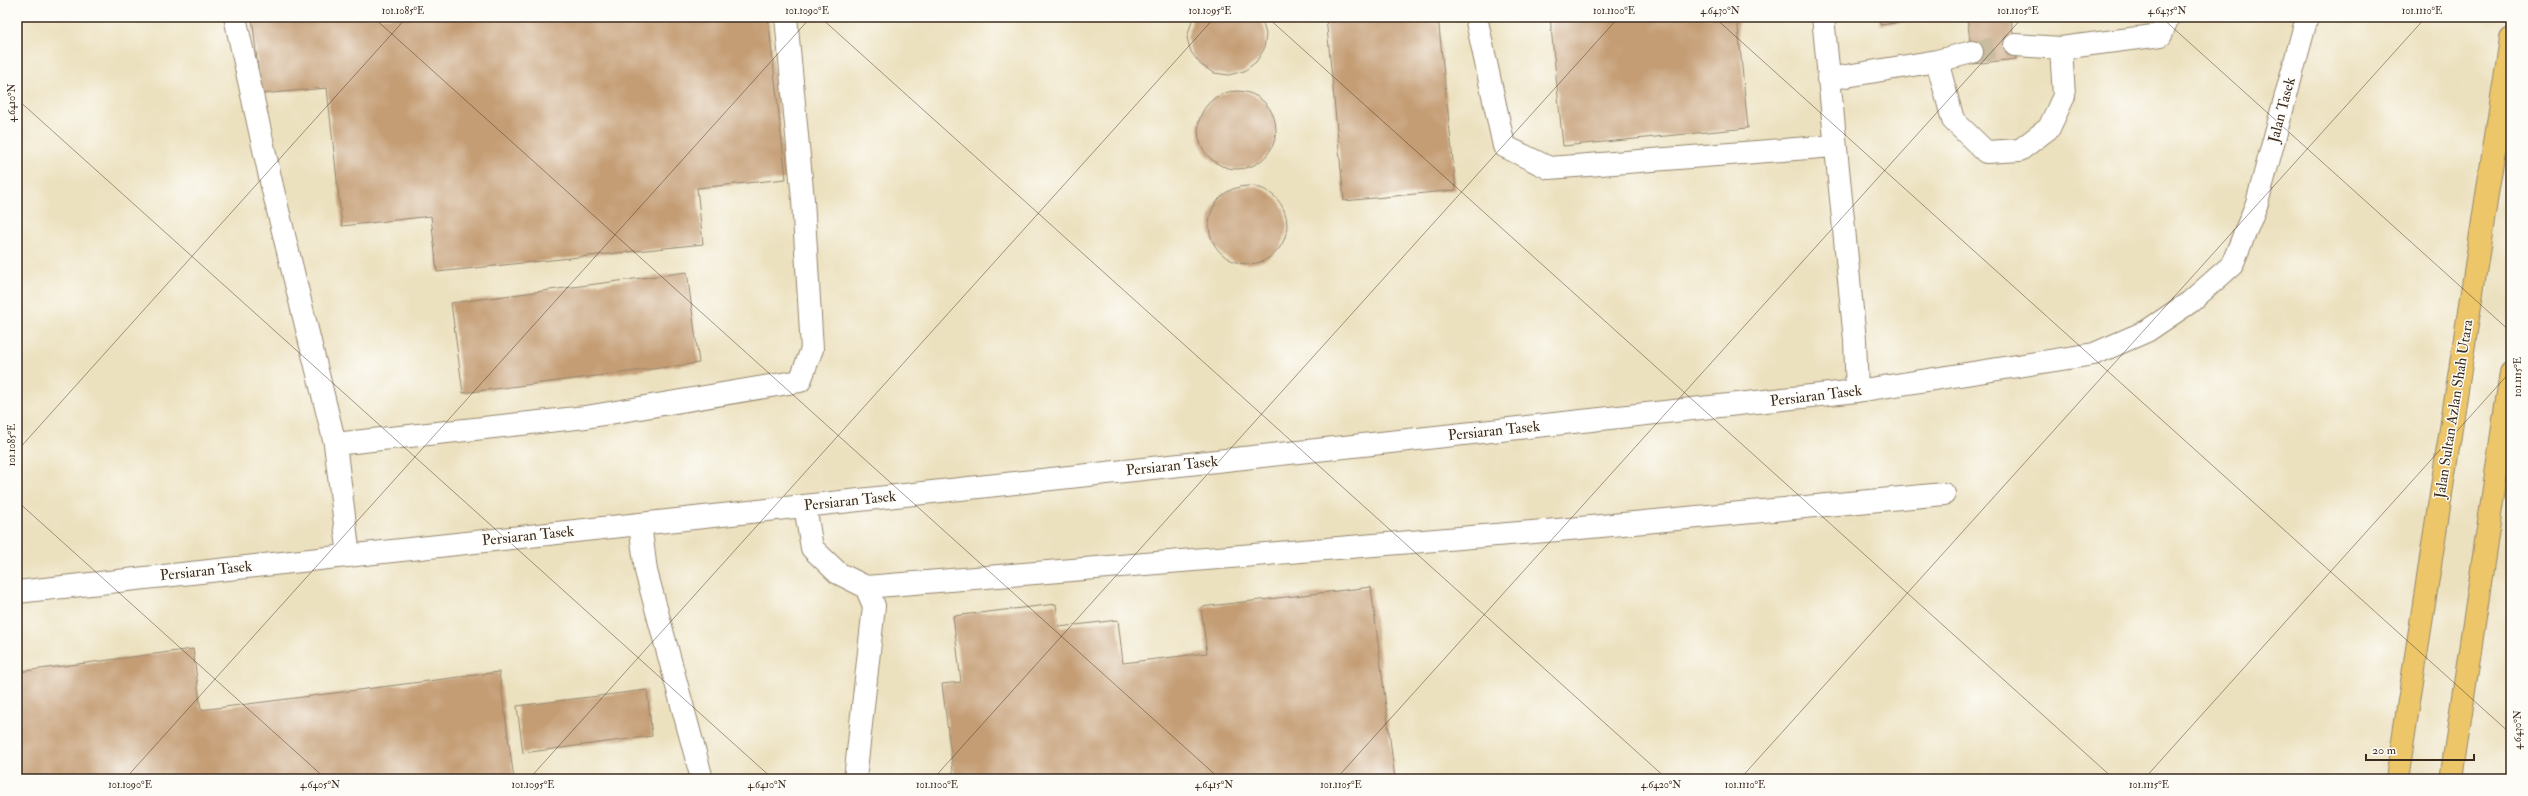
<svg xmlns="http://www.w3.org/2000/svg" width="2528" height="796" viewBox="0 0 2528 796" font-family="'IM FELL Double Pica',serif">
<rect width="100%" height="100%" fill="#fdfcf7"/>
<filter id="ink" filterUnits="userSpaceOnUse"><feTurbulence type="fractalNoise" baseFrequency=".025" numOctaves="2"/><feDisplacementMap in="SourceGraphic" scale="8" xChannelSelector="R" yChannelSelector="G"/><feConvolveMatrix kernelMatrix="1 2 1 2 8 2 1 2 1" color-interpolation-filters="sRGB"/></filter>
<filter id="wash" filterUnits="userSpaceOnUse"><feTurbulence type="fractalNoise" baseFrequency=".012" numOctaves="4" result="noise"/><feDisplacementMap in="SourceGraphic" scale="16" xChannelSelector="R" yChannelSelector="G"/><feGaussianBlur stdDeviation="0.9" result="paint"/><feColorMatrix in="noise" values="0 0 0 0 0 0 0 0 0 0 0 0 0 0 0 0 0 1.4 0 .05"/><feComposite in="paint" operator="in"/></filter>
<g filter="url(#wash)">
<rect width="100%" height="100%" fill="#ece1bf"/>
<g id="blocks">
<path fill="#c49d74" d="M 252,17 L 768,17 L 786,179 L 697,188 L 703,244 L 437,272 L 431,216 L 342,226 L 327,88 L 261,94 Z
M 1193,17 L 1261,17 L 1266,34 L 1264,49 L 1256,62 L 1244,71 L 1229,75 L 1214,73 L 1201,65 L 1191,52 L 1187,38 Z
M 1326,17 L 1438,17 L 1456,190 L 1344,201 Z
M 1550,17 L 1737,17 L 1748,128 L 1563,146 Z
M 1879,17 L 1934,17 L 1934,18 L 1880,25 Z
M 1967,17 L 2011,17 L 2016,59 L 1973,64 Z
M1198 130a39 39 0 1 1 78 0a39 39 0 1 1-78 0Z
M1209 225a39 39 0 1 1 78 0a39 39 0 1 1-78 0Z
M 687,272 L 699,363 L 463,393 L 451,303 Z
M 1371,587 L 1395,779 L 954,779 L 942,684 L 961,682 L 953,616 L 1056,604 L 1059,627 L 1118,620 L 1123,663 L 1207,653 L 1201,607 Z
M 193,649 L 201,710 L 499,672 L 514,779 L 17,779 L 17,672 Z
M 647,690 L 652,736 L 523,753 L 517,706 Z"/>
</g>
</g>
<g filter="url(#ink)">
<use href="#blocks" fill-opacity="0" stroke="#94866e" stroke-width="1"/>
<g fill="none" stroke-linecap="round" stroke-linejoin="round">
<path stroke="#c9bc9f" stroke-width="22" stroke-dasharray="22 11" stroke-linecap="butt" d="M 1972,52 L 2015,45"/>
<defs>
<path id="minor" d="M 235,17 L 272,186 L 335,444 L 349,556
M 1476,17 L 1504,146 L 1549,168 L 1834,146
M 1823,17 L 1855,340 L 1857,391
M 2015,45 L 2061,48 L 2161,35 L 2168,17
M 1937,61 L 1972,52
M 1828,79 L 1937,61 L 1953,120 L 1986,152 L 2020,150 L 2049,128 L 2064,96 L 2061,48
M 335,444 L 586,417 L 800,381 L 812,349 L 803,200 L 786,17
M 805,506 L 812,548 L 838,573 L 866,587 L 874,606 L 855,779
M 640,524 L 646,571 L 702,779
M 866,587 L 1569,529 L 1944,494
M 17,592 L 1857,391 L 2094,354 L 2147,331 L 2190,302 L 2232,265 L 2257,203 L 2307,17"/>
<path id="major" d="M 2397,779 L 2511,39
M 2451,779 L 2511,373"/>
</defs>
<use href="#minor" stroke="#94866e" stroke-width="24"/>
<use href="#major" stroke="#94866e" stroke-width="24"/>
<use href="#minor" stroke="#fff" stroke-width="22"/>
<use href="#major" stroke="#ecc669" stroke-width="22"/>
</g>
</g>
<path fill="none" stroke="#3b2a1e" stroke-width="1" stroke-opacity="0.45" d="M 373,17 L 1220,779M 820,17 L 1667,779M 1267,17 L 2114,779M 1714,17 L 2511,734M 2161,17 L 2511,332M 17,99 L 773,779M 17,451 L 407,17M 17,501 L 326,779M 125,779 L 811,17M 529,779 L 1215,17M 933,779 L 1619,17M 1336,779 L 2023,17M 1740,779 L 2426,17M 2144,779 L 2511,371"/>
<g text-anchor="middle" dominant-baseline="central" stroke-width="3" stroke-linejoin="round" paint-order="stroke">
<g font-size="15" fill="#3b2a1e" stroke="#fdfcf7">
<text transform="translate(2282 110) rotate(-75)">Jalan Tasek</text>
<text transform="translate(1816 396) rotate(-7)">Persiaran Tasek</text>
<text transform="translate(2454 409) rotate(-81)">Jalan Sultan Azlan Shah Utara</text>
<text transform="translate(1494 431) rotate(-6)">Persiaran Tasek</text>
<text transform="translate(1172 466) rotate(-6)">Persiaran Tasek</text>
<text transform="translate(850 501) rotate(-6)">Persiaran Tasek</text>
<text transform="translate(528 536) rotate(-6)">Persiaran Tasek</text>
<text transform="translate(206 571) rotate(-6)">Persiaran Tasek</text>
</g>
</g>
<rect width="2528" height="796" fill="none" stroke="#fdfcf7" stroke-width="44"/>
<path d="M2366 754v6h108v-6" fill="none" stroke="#3b2a1e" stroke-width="2"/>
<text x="2372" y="754" font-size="12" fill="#3b2a1e" stroke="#fdfcf7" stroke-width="3" paint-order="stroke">20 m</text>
<rect x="22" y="22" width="2484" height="752" fill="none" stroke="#3b2a1e" stroke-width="1.5"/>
<g font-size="10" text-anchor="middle" fill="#3b2a1e">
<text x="403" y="14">101.1085°E</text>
<text x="807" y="14">101.1090°E</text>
<text x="1210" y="14">101.1095°E</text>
<text x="1614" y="14">101.1100°E</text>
<text x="1720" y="14">4.6430°N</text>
<text x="2018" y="14">101.1105°E</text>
<text x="2167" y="14">4.6435°N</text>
<text x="2422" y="14">101.1110°E</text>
<text transform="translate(11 103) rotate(-90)" y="4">4.6410°N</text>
<text transform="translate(2517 377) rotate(-90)" y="4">101.1115°E</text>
<text transform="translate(11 445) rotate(-90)" y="4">101.1085°E</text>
<text transform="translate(2517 730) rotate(-90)" y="4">4.6430°N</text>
<text x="130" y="788">101.1090°E</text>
<text x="320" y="788">4.6405°N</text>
<text x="533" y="788">101.1095°E</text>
<text x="767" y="788">4.6410°N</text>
<text x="937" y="788">101.1100°E</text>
<text x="1214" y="788">4.6415°N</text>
<text x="1341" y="788">101.1105°E</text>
<text x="1661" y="788">4.6420°N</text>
<text x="1745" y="788">101.1110°E</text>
<text x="2149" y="788">101.1115°E</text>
</g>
</svg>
